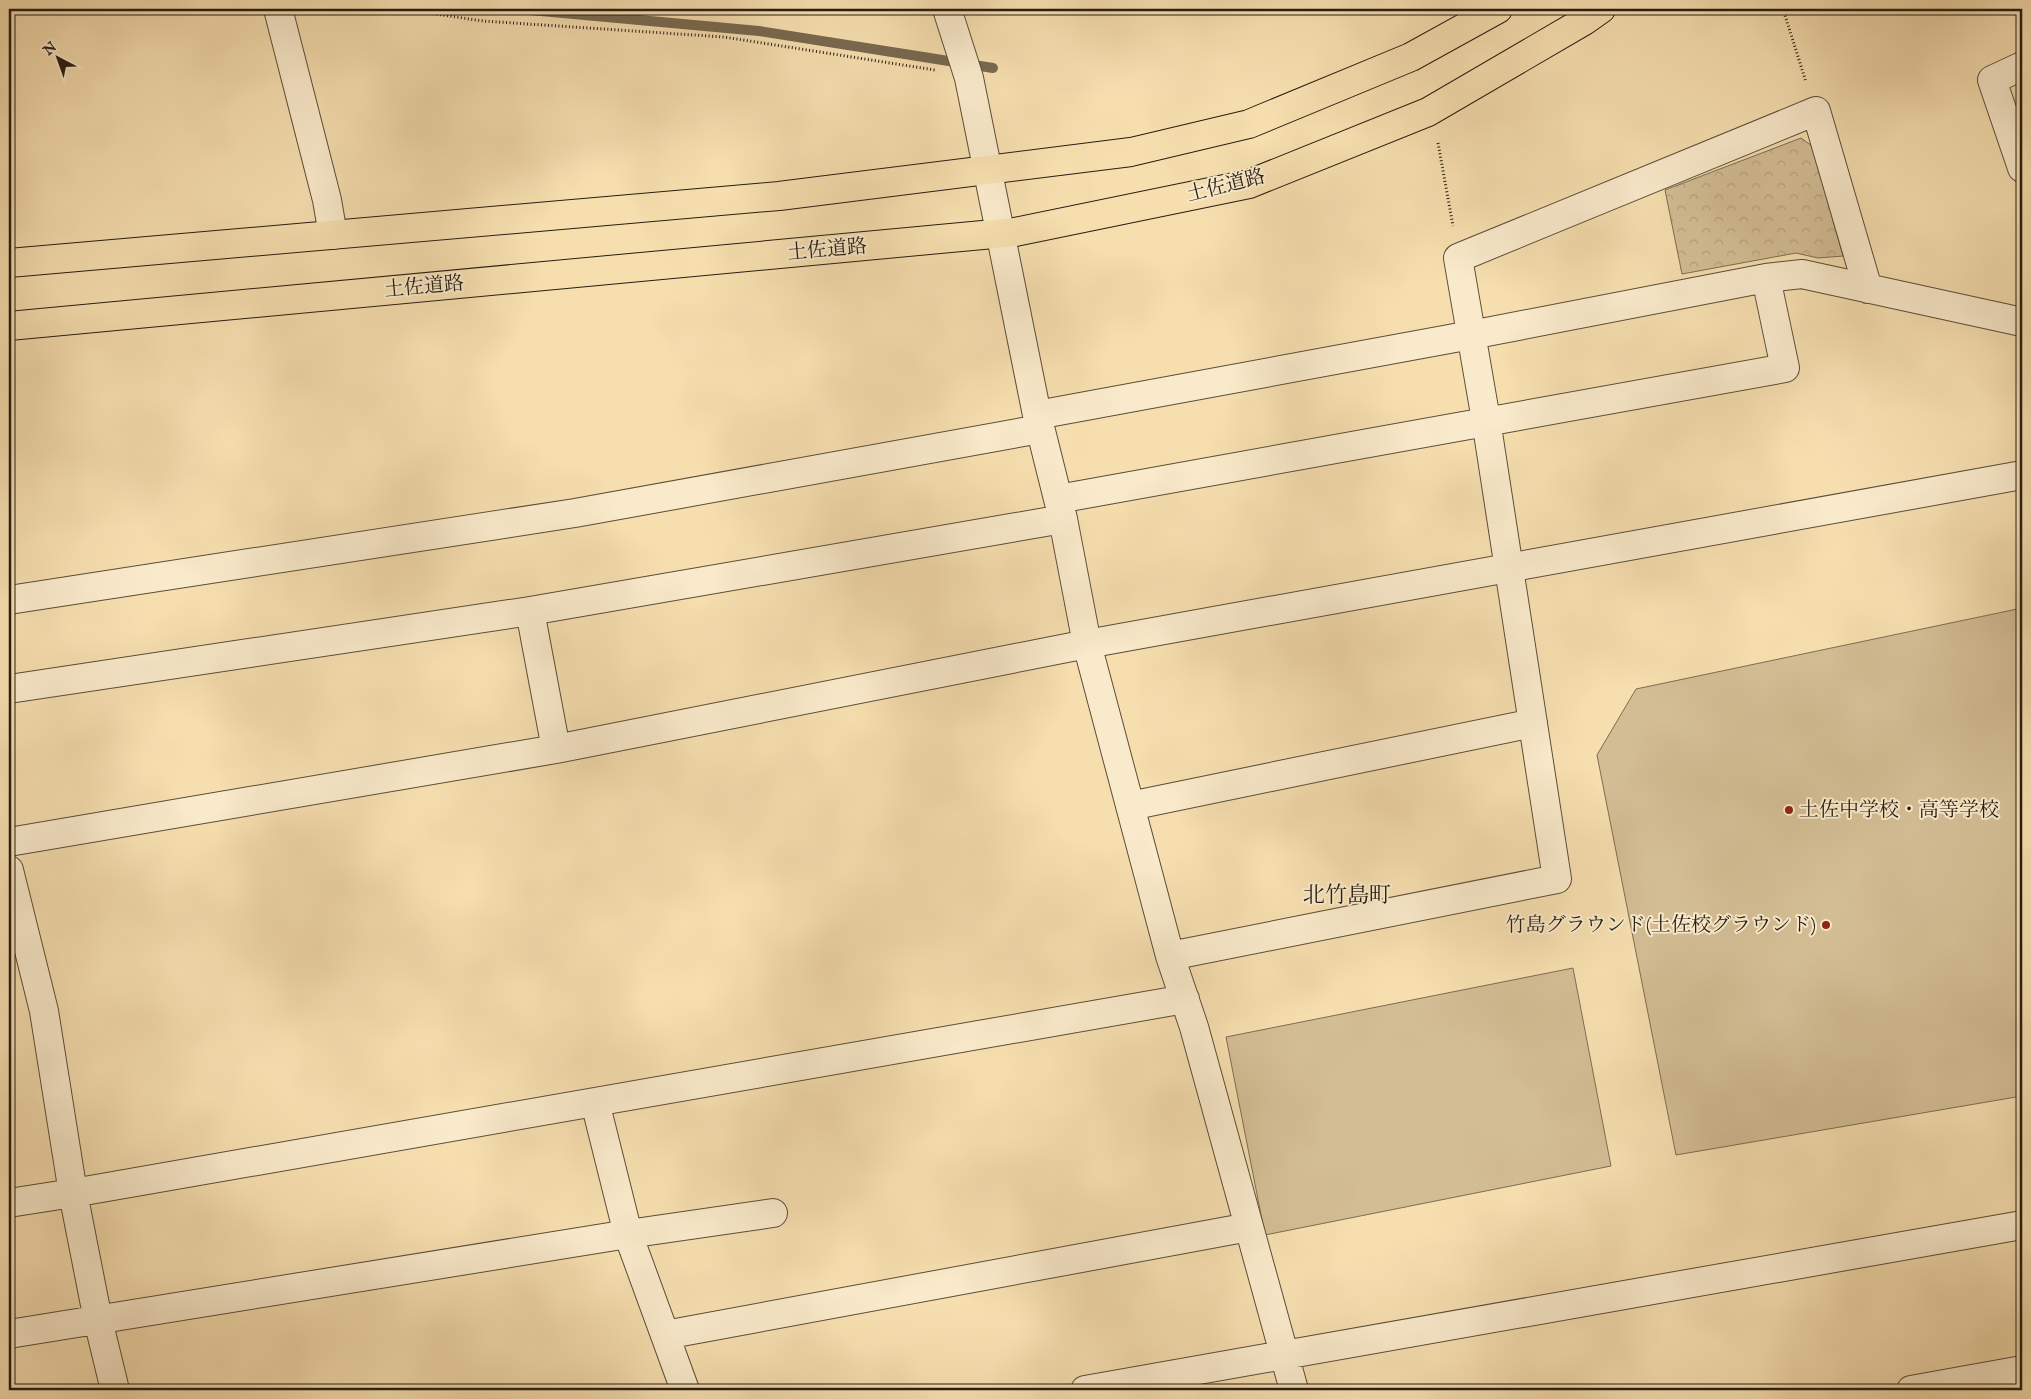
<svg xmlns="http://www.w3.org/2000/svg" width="2031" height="1399" viewBox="0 0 2031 1399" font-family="'IM FELL English','Noto Serif JP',serif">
<defs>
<pattern id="park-crowns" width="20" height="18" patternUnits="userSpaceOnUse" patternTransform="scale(1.25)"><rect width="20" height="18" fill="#d3bd94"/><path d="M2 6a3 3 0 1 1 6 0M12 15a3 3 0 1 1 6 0" fill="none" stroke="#b5a27f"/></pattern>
</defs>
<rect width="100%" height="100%" fill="#f6deaf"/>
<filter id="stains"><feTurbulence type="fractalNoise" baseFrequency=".004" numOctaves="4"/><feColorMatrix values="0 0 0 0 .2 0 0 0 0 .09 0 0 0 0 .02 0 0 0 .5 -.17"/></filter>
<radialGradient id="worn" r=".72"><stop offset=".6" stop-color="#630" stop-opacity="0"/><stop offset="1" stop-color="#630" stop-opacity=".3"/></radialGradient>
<path fill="url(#park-crowns)" stroke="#7c6d53" d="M 1801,138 L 1812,146 L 1843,256 L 1818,258 L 1796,253 L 1682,274 L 1665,190 Z"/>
<path fill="#d3bd94" stroke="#7c6d53" d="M 2022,608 L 2022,1096 L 1676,1155 L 1597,755 L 1636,689 Z
M 1573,968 L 1611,1166 L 1265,1235 L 1226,1037 Z"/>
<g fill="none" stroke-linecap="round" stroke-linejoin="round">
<path stroke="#786950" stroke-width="10" d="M 519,9 L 759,31 L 993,68"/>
<defs>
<path id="minor" d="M 278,9 L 327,200 L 333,235
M 947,9 L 969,78 L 1037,415 L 1063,519 L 1087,644 L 1170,956 L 1194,1027 L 1294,1390
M 2022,66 L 1992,80 L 2022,168
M 1037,415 L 1471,335 L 1766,278 L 1802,274 L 2022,322
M 1058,499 L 1785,368 L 1766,278
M 9,600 L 575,513 L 1040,429
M 530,611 L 556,749
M 9,689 L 530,611 L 1063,519
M 1130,806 L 1533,723
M 9,842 L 556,749 L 1087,644 L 2022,475
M 9,870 L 44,1011 L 73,1193 L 98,1320 L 115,1390
M 1170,956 L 1557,879 L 1486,420 L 1458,258 L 1816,111 L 1868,289
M 595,1102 L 628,1234 L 685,1390
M 9,1203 L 73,1193 L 1185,999
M 9,1334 L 628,1234 L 773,1213
M 665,1335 L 1249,1227
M 1085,1390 L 2022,1225
M 1911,1390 L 2022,1370"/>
<path id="highway" d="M 9,263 L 779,196 L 1131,152 L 1249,124 L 1411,57 L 1498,9
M 9,326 L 1015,232 L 1249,184 L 1428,112 L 1584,21 L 1601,9"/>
</defs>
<use href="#minor" stroke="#5a4d39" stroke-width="30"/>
<use href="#highway" stroke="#261d12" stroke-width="30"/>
<path stroke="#261d12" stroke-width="3" stroke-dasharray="1 2.5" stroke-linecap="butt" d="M 402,9 L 483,21 L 724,37 L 935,70
M 1783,9 L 1806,82
M 1438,143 L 1453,226"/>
<use href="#minor" stroke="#f9eacb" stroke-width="28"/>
<use href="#highway" stroke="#f6deaf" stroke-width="28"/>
</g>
<g fill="#8f2418" stroke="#f9eacb" stroke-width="2">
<circle cx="1789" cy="810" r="5"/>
<circle cx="1826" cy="925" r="5"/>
</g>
<g text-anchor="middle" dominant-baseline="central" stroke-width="4" stroke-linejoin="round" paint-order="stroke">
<g font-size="20" fill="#261d12" stroke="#f9eacb">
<text transform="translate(1226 186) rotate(-14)">土佐道路</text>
<text transform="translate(827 250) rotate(-5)">土佐道路</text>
<text transform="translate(424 287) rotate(-5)">土佐道路</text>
</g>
<g font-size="20" fill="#261d12" stroke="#f9eacb" text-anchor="start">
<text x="1799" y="810">土佐中学校・高等学校</text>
<text x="1816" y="925" text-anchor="end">竹島グラウンド(土佐校グラウンド)</text>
</g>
<g font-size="22" fill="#261d12" stroke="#f9eacb">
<text x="1347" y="896">北竹島町</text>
</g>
</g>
<rect width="2031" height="1399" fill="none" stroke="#f6deaf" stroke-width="30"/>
<rect x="10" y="10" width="2011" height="1379" fill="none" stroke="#261d12" stroke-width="2.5"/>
<rect x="15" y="15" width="2001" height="1369" fill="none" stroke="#261d12"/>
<g transform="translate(58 58) rotate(319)" stroke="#f9eacb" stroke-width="4" paint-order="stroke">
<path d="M0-4L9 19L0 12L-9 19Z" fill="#261d12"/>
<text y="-8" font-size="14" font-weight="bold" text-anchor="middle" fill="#261d12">N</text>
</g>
<rect width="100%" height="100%" filter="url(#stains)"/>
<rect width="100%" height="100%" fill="url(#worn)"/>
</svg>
